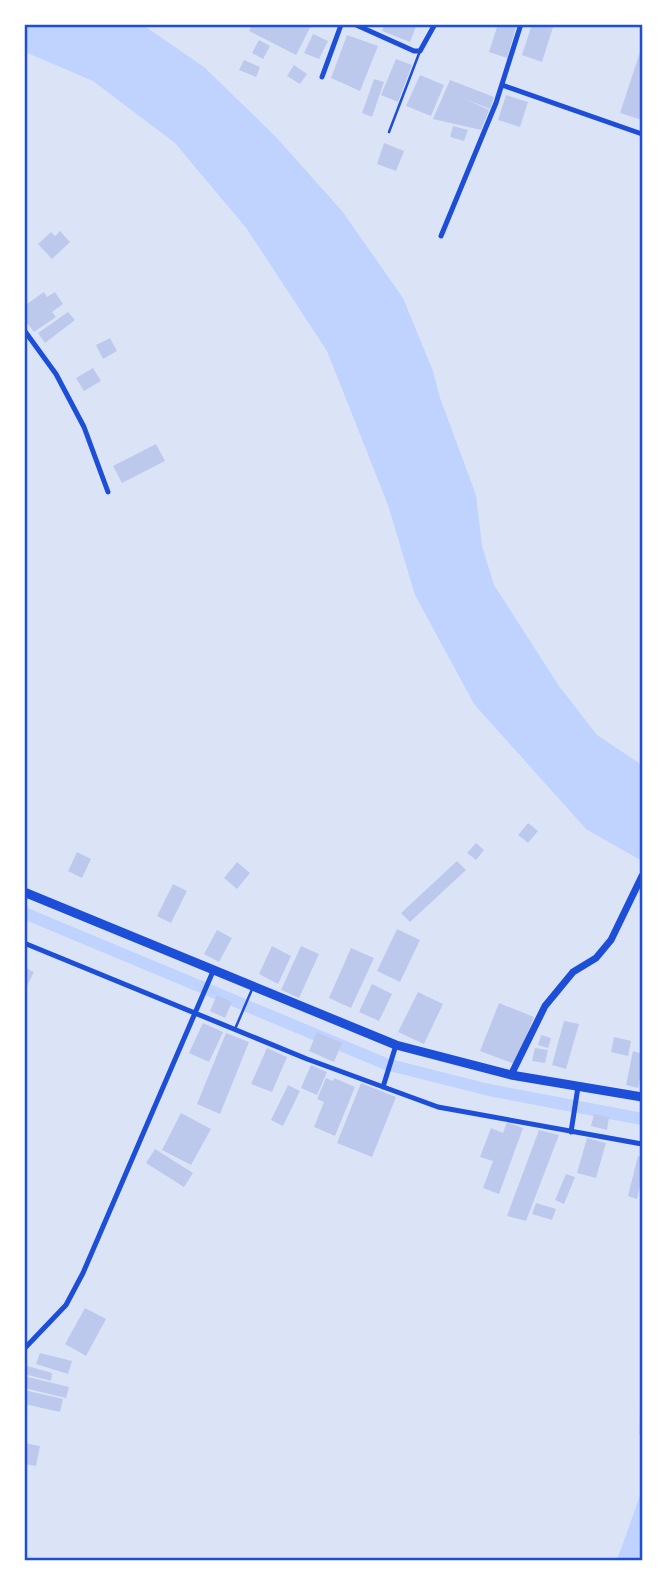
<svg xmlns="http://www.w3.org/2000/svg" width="667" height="1585" viewBox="0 0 667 1585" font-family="Roboto,sans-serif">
<rect width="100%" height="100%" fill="#f2f2f2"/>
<path fill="#dbe4f7" d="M 25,25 L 642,25 L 642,1560 L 25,1560 Z"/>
<path fill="#bfd3fe" d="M 25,24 L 143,25 L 204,67 L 276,137 L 342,211 L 403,298 L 433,371 L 440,398 L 476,495 L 482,546 L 494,585 L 559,686 L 597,735 L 642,765 L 642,861 L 586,829 L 474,704 L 415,595 L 388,505 L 327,351 L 247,229 L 175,143 L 93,81 L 25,52 Z
M 642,1338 L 642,1435 L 639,1434 Z
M 642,1490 L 642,1560 L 617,1560 Z"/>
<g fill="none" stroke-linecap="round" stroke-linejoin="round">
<path stroke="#bfd3fe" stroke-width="12" d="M 24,913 L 386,1064 L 489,1090 L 642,1119"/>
</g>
<path fill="#bdc9ec" d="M 252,24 L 307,24 L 311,26 L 296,55 L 249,31 Z
M 385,24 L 417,24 L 410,42 L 382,31 Z
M 498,24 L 517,24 L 507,58 L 489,52 Z
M 532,24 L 554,24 L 542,62 L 522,55 Z
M 313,34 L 328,41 L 319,59 L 304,53 Z
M 347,35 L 378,46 L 360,91 L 331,78 Z
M 259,40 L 270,46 L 263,59 L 252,53 Z
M 642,46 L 642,120 L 620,113 Z
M 396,59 L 412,65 L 398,102 L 381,95 Z
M 244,60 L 260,67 L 256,77 L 239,70 Z
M 294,65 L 307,74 L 300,84 L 287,76 Z
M 420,75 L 444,85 L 431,116 L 406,106 Z
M 374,79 L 384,82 L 372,117 L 362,113 Z
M 450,80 L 494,97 L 490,109 L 465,99 L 489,110 L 481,130 L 433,119 Z
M 506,95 L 528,102 L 520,127 L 498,120 Z
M 453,126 L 468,130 L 464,141 L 450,137 Z
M 384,143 L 404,151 L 396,171 L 377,164 Z
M 60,231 L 70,242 L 52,259 L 38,244 L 51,232 L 55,236 Z
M 44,292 L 47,297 L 55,292 L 63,304 L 52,312 L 56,317 L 34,332 L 24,319 L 24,306 Z
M 68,312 L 75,320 L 45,343 L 38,333 Z
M 110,338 L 117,351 L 103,359 L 96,345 Z
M 93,368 L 101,381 L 84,391 L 76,378 Z
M 156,444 L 165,461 L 122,483 L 113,466 Z
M 528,823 L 538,831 L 528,843 L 518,835 Z
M 476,843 L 484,850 L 476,860 L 467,853 Z
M 77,852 L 91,859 L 82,878 L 68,871 Z
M 457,861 L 466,870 L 410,922 L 401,913 Z
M 237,862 L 250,873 L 237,889 L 224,878 Z
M 173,884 L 187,891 L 171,923 L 157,916 Z
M 397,929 L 420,940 L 400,982 L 377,971 Z
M 217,930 L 232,938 L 219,962 L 204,954 Z
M 272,946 L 291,956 L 278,984 L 259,974 Z
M 301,946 L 319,954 L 299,998 L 281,990 Z
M 351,948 L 374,958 L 351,1008 L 329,998 Z
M 24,967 L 34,972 L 24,992 Z
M 372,984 L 392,994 L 379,1021 L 359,1012 Z
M 418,992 L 443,1004 L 424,1044 L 398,1032 Z
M 217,995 L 232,1002 L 225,1018 L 210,1011 Z
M 499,1003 L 534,1017 L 515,1064 L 480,1051 Z
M 564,1021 L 579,1024 L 566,1069 L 552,1065 Z
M 203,1023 L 223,1032 L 209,1062 L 189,1053 Z
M 317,1032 L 342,1043 L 334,1062 L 309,1051 Z
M 226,1033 L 249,1042 L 220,1114 L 197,1104 Z
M 541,1035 L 551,1038 L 548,1048 L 538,1045 Z
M 614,1037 L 631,1041 L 628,1056 L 611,1052 Z
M 267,1048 L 287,1057 L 272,1092 L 251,1084 Z
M 535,1048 L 548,1050 L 545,1063 L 532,1061 Z
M 633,1051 L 642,1054 L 642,1068 L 638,1088 L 626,1085 Z
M 311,1065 L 327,1072 L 317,1095 L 301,1088 Z
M 326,1078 L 333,1081 L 334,1078 L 355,1087 L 335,1136 L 314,1127 L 324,1102 L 317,1099 Z
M 361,1083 L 396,1097 L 372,1157 L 337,1143 Z
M 288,1085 L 300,1091 L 283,1126 L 271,1120 Z
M 181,1113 L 211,1129 L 191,1165 L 162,1150 Z
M 594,1114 L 609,1117 L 607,1130 L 591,1126 Z
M 507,1122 L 523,1128 L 499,1194 L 483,1188 L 493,1161 L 480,1157 L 491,1128 L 503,1133 Z
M 539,1130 L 559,1135 L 526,1221 L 507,1216 Z
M 587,1138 L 606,1143 L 596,1178 L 577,1173 Z
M 155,1149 L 193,1173 L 184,1187 L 146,1163 Z
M 638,1156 L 642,1157 L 642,1176 L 637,1199 L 628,1196 Z
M 566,1174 L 575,1177 L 564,1204 L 555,1200 Z
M 536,1203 L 556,1209 L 552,1220 L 532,1214 Z
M 85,1308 L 106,1319 L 86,1356 L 65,1344 Z
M 40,1353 L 72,1361 L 68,1374 L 36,1364 Z
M 24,1365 L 52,1373 L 51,1381 L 24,1374 Z
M 24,1376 L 69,1387 L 66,1398 L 24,1388 Z
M 24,1390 L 63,1399 L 60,1412 L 24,1404 Z
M 24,1443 L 40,1446 L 36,1466 L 24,1464 Z"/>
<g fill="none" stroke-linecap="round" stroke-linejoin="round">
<path stroke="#1d4ed8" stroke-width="2.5" d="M 389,132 L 420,51
M 235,1029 L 253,987"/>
<path stroke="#1d4ed8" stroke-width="5" d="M 354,24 L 414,51 L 420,51 L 435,24
M 322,77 L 341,25
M 502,85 L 642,134
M 441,236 L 496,103 L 521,24
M 24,330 L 56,374 L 84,427 L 108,492
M 24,943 L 307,1059 L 438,1107 L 642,1144
M 383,1087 L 396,1045
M 571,1132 L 578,1087
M 24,1349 L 66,1305 L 83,1273 L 214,969"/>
<path stroke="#1d4ed8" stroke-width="7" d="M 511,1075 L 545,1006 L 573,972 L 596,958 L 611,940 L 642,876"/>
<path stroke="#1d4ed8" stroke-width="9" d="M 24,892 L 396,1045 L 511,1075 L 642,1097"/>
</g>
<rect width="667" height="1585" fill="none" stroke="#ffffff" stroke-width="52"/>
<rect x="26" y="26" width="615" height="1533" fill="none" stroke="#1d4ed8" stroke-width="2.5"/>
</svg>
